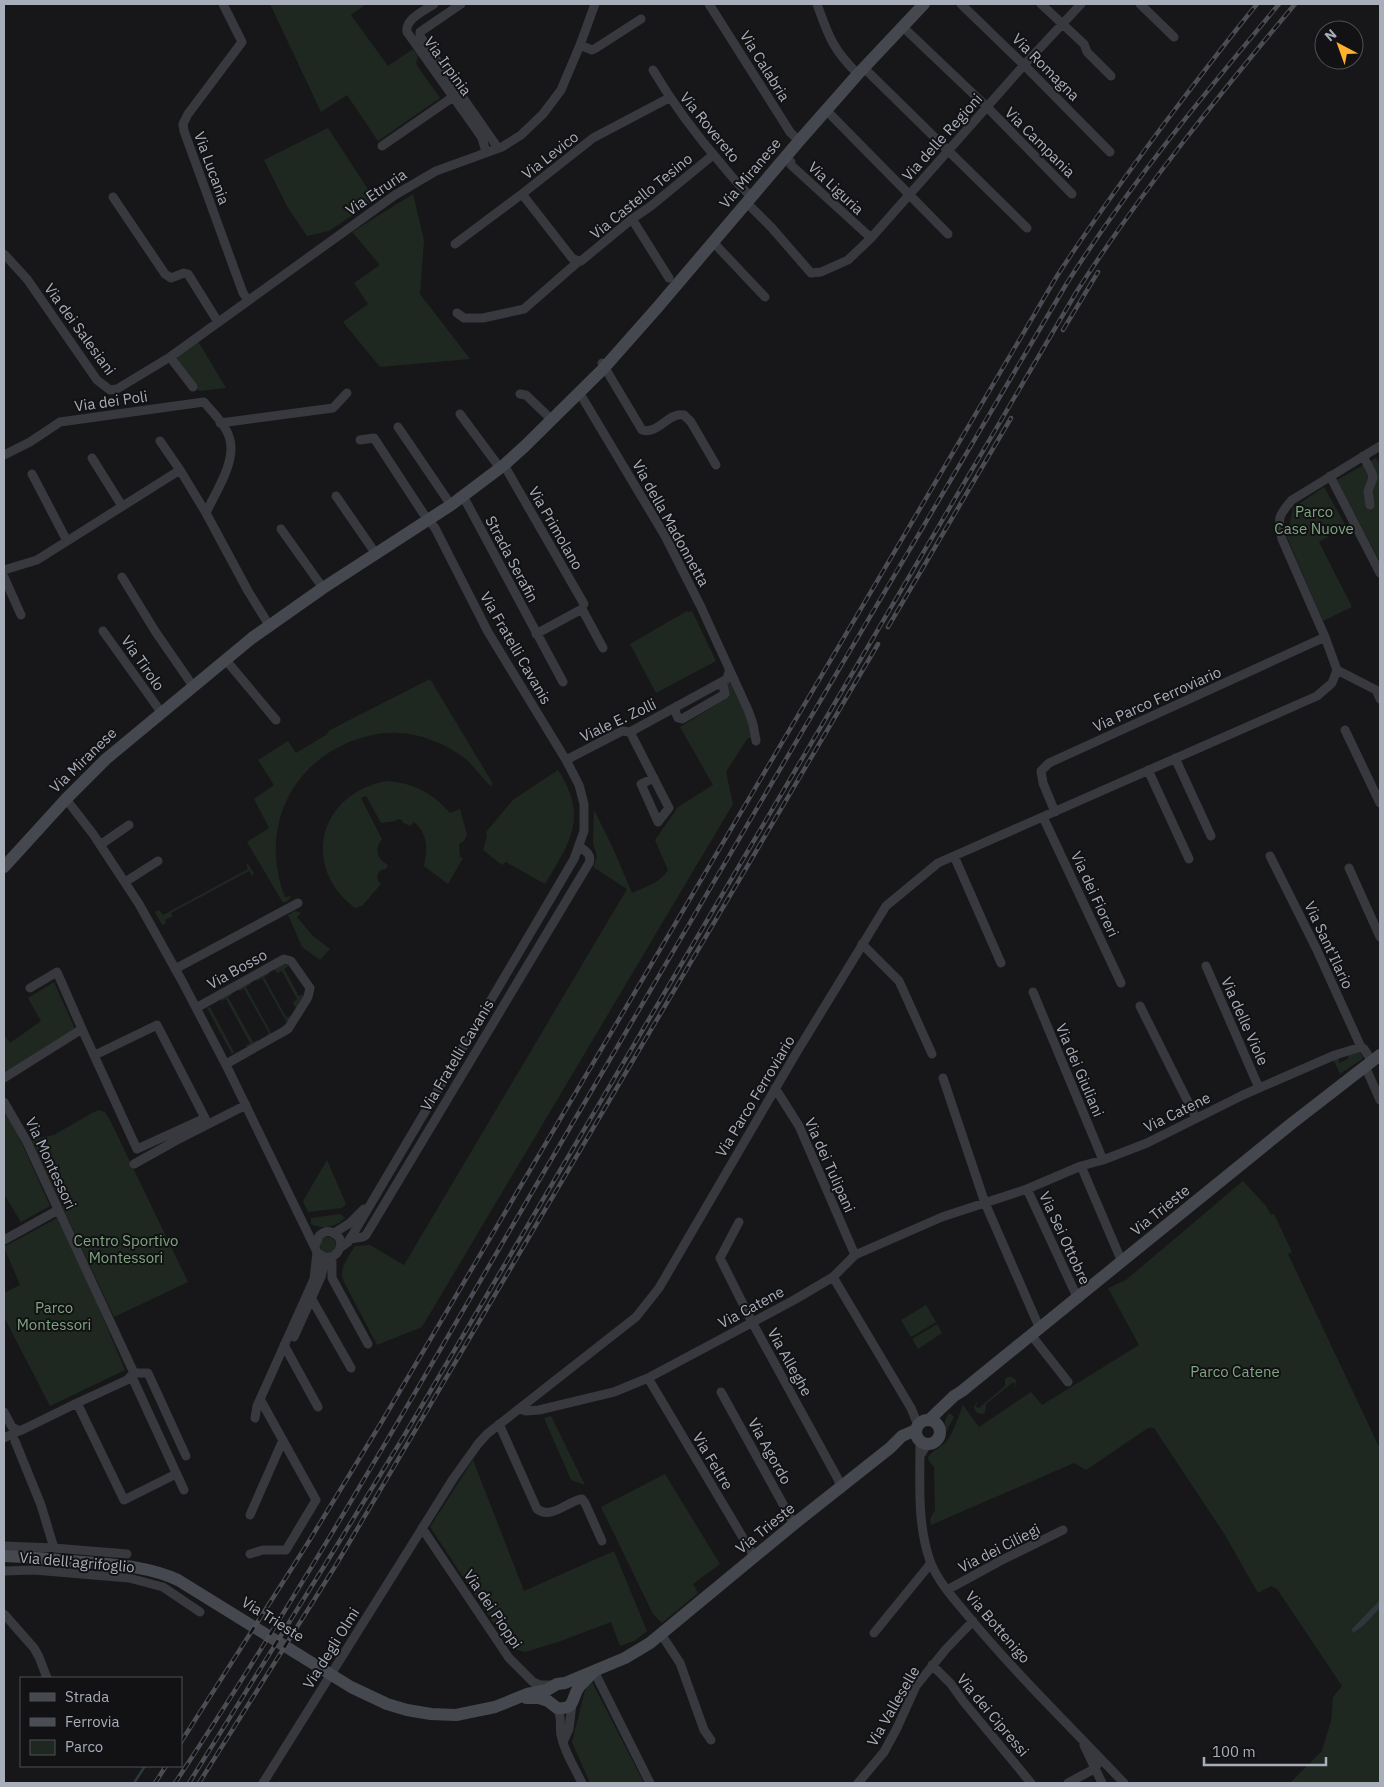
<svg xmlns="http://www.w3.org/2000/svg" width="1384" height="1787" viewBox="0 0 1384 1787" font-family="'IBM Plex Sans',sans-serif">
<rect width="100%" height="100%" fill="#171719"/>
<path fill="#1f2820" d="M 270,4 L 366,4 L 351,15 L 388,66 L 413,49 L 418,56 L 416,63 L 418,67 L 440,98 L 378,141 L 347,95 L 321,112 Z
M 328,128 L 375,200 L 329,231 L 307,236 L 288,208 L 264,160 Z
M 413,194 L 424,240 L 420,294 L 470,359 L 380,367 L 343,322 L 368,304 L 354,283 L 380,265 L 352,232 Z
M 198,341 L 226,388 L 199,391 L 176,363 L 176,357 Z
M 1376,458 L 1380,466 L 1380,562 L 1337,480 Z
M 1324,487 L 1346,526 L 1319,542 L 1352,607 L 1323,621 L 1287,537 L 1293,508 Z
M 687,611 L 688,612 L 692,611 L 716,661 L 656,693 L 630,644 Z
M 430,679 L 493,784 L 490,786 C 482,777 475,768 467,760 C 449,745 420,733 397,733 C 379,732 361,737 345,744 C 285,771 261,836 285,897 L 291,896 L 289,900 L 283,903 L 247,842 L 269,828 L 254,799 L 274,785 L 258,760 L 288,741 L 296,753 L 326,735 L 330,730 Z
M 728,683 L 731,683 L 736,688 L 753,737 L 747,739 L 726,772 L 733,804 L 422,1327 L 377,1345 L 344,1282 C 338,1268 348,1258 355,1246 L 370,1245 L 404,1265 L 627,889 L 593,867 L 597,857 L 593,843 L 594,810 L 612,846 L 632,893 C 645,887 660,883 668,870 L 655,840 L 678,807 L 713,785 L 680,727 L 729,697 L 727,687 Z
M 558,770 C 588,817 571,841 545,884 L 506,862 L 502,865 L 483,850 L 487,837 L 486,832 L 513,800 Z
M 387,781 C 413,783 433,793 450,813 L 460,809 L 467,835 L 464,841 L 459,844 L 460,857 L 463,858 L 448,884 L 424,866 C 428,849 428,834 414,822 L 410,826 L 402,822 L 402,820 L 397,819 L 396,821 L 381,823 L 366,796 L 361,798 L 382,839 C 374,850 377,859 388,865 L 386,869 L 381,870 L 377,875 L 378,881 L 381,884 L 362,906 L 355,908 C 300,867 319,793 387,781 Z
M 246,863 L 248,864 L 254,873 L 252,876 L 249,871 L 171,913 L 173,916 L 165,920 L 166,923 L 162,925 L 155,912 L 159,910 L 163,915 L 248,869 Z
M 295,911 L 301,913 L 297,917 L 312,935 L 330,949 L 320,960 L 302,947 L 288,915 Z
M 284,964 L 289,966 L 284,969 L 299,996 L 304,994 L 296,1008 L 293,1003 L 297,999 L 282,971 L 277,973 L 274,969 Z
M 268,972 L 269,974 L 264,977 L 286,1017 L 292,1016 L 284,1028 L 282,1026 L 287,1023 L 262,978 L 257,981 L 256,979 Z
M 54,982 L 75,1029 L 4,1074 L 4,1035 L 10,1043 L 41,1021 L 28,998 Z
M 250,982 L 251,984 L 246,987 L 271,1033 L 276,1030 L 265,1037 L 269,1033 L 244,989 L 239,991 L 238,989 Z
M 231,993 L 233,994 L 228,997 L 253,1042 L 258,1040 L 258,1041 L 248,1047 L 245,1046 L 250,1043 L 226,999 L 221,1001 L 221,999 Z
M 210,1007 L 234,1052 L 232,1054 L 207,1008 Z
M 1359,1050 L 1363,1058 C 1357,1063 1348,1068 1340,1074 L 1333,1059 L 1339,1056 L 1339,1063 L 1348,1059 L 1349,1052 Z
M 4,1110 L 15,1128 L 50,1206 L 21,1222 L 4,1194 Z
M 99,1110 L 105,1112 L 110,1120 L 188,1282 L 114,1317 L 31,1140 L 54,1135 L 92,1113 Z
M 327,1160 L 346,1204 L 342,1208 L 308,1212 L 303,1201 Z
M 1243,1181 L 1266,1206 L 1271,1215 L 1274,1214 L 1292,1252 L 1288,1254 L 1380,1449 L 1380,1783 L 1290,1783 L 1322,1751 L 1331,1721 L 1333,1697 L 1342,1686 L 1277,1589 L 1271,1586 L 1258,1593 L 1225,1535 L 1154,1428 L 1148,1428 L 1086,1470 L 1074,1463 L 931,1525 C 929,1519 931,1516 935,1511 L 934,1467 L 929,1461 L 928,1457 C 934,1449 943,1447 949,1438 C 955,1428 959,1415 963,1405 L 979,1427 L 1031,1392 L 1042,1405 L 1139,1345 L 1108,1288 L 1126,1280 Z
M 340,1214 L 345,1218 C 336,1227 322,1230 311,1224 L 311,1218 Z
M 57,1218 L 93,1294 L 125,1370 L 50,1406 L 4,1317 L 4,1293 L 20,1285 L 4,1247 Z
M320 1245a8 8 0 1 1 16 0a8 8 0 1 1-16 0Z
M 926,1305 L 936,1322 L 911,1337 L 901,1320 Z
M 937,1324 L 942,1333 L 918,1349 L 912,1339 Z
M 1008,1377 L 1012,1377 L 1016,1380 L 1015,1388 L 1014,1389 L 1015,1383 L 1012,1383 L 986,1404 L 985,1413 L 981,1414 L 976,1412 L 974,1407 L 977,1402 L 976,1407 L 979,1408 L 1005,1386 L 1005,1379 Z
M 949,1413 L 954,1417 L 944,1436 L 945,1421 Z
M 551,1416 L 585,1485 L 571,1480 L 544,1418 Z
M 473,1460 L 524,1591 L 614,1551 L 647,1631 L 634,1641 L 620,1646 L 611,1622 L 558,1642 L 525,1652 L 510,1648 L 430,1527 Z
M 665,1474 L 720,1564 L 693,1584 L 698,1593 L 662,1623 L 653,1614 L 601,1507 Z
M 592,1682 L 644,1783 L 590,1783 L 572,1742 L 584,1694 L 587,1686 Z"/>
<path fill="#2c373e" d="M 1380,1600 L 1380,1608 L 1364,1625 L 1353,1633 L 1352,1629 Z"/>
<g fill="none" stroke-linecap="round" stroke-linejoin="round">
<path stroke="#2c373e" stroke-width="2.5" d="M 134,1783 L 145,1766"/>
<path stroke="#38393f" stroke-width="9" d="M 223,4 L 242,42 L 188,114 L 183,124 L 184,131 L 243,293 L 248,300
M 434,4 C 424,11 405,19 407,32 L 478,132 L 482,138 L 486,152
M 461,4 L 420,32 L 420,36 L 498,148
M 709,4 L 790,132 L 799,141
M 817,4 C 828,35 833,50 858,74
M 961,4 L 1024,65 L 1110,152
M 1041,4 L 1084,44 L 1087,52 L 1111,76
M 1140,4 L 1174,37
M 903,27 L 987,107 L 1072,194
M 580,45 L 592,50 L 596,48 L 641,19
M 864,68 L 1027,228
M 653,70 C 673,104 697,136 723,166 C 732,177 741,188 752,197
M 826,110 L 948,234
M 382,146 L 453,97
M 785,157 L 791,162 L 791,165 L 871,238
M 522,194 L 572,258 L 576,260 L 581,261 L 632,219 L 651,206 L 713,155
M 113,197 L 165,274 L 171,278 L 184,273 L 188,274 L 218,322
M 747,203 L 771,227 L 811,273 L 821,272 L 848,260 L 871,238 L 1024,65 L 1081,4
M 632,219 L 669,278
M 713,242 L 765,297
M 455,244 L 522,194 L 593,138 L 669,98
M 4,254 L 27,279 L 97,380 L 110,390 L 117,389 L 170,357 L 395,195 L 436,171 L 502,147 L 521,135 L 543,114 L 561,90 L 580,45 L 595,4
M 457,313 L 464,318 L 483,318 L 524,309 L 579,261
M 170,357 L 193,387
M 602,363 L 642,430 C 658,435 668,412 684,415 L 691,422 L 716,465
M 579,392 L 665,536 L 701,607 L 748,710 L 753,724 L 756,741
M 520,394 L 526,395 L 552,420
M 460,414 L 500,468
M 220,423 L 333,408 L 347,393
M 398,427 L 451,505
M 4,455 L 30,442 L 60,422 L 204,402 C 213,413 227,426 230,440 C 236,462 215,493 206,513 L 248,591 L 269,625
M 1363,456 L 1372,473 L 1373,478 L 1368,491 L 1370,505
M 92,458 L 122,506
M 504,465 L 584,604
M 180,470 L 206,513
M 32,474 L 67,541
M 1330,476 L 1380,573
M 336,496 L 376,554
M 463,496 L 563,682
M 281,529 L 323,588
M 4,570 L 37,560 L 180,470 L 160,441
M 4,577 L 21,615
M 122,577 L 155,631 L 193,686
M 103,631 L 161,712
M 536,634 L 582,609 L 603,648
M 225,659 L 276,720
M 1337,670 L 1376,690 L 1380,699
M 677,706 L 675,711 L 678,718 L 682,719 L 725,694 L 723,685 L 717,685
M 1345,730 L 1380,803
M 630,732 L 669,808 L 658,822 L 641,784 L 654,778
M 1175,758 L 1211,836
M 566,760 L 622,731 L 630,732 L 727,679 L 729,672
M 1148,770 L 1189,859
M 66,799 L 93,834 L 139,904 L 182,981 L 228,1069 L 317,1252 C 334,1269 351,1240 333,1233 C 328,1230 323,1232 319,1236 L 315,1246
M 1055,812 L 1043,783 L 1041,771 L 1049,763 L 1325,637
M 1043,817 L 1121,983
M 100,845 L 129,825
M 954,856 L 1001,963
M 1270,856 L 1316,948 L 1361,1047 L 1364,1049 L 1372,1061
M 1349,868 L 1380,937
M 125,882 L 158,861
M 862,944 L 899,981 L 932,1054
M 1206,966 L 1259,1088
M 175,969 L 298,903
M 1033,992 L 1103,1160
M 1140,1006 L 1196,1118
M 196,1008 L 284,959 L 291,961 L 310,988 L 308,997 L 288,1029 L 226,1064
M 82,1029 L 137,1149 L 205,1118 L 157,1025 L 95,1055
M 1365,1066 L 1380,1100
M 4,1078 L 82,1029 L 57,972 L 30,988
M 943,1078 L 985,1203 L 1040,1329
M 775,1088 L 799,1126 L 855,1255
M 4,1102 L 26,1140 L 134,1373 L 127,1380 L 77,1403 L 24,1429 L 19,1431 L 12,1427 L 4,1412
M 134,1164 L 177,1140 L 246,1105
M 1081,1166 L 1122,1262
M 1027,1189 L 1078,1299
M 739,1222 L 720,1258 L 752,1322 L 838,1479 L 841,1489
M 334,1233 L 350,1223 L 364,1209
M 350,1239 L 363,1237 L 366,1235 L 589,863 C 592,855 586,851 580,847
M 4,1240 L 58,1210
M 341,1247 L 348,1242 L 353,1234 L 574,859 L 584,831 L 584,804 L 579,785 L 566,760 L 488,632 L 435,528 L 423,513 L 374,438 L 360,440
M 332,1257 L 332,1278 L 368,1344
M 833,1277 L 911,1408 L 918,1425
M 310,1296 L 351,1368
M 1032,1336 L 1068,1382
M 294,1337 L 321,1277 L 326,1257
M 284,1345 L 318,1407
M 134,1373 L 148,1373 L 186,1456
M 132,1377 L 184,1490
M 648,1378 L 755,1558
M 721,1392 L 794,1524
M 77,1403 L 124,1500 L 176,1474
M 519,1409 L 526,1411 L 539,1410 L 614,1392 L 648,1378 L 794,1300 L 833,1277 L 855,1255 L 942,1217 L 1027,1189 L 1081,1166 L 1103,1160 L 1147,1143 L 1243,1095 L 1335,1055 L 1361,1047
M 255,1418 L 257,1406 L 314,1279 L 317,1252
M 499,1424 L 537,1509 C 552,1520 567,1501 582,1499 L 585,1503 L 602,1541
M 4,1438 L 19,1431
M 15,1441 L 41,1505 L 54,1548
M 921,1441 L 920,1445 C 920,1485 917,1523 930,1561 C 938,1582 955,1600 969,1617 C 1017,1675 1072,1728 1124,1783
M 920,1456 L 928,1443
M 250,1515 L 283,1440
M 422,1528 L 509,1658 L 533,1682 L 540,1685 L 551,1685
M 4,1546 L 54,1548 L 127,1554
M 250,1554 L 263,1550 L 286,1550 L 316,1500 L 260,1399
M 4,1571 L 34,1570 L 129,1578 L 163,1587 L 200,1612
M 947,1590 L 1002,1560 L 1063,1530
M 4,1614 L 34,1648 L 39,1657 L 47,1678
M 874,1633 L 931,1563
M 661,1634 L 680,1663 L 704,1730 L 711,1740
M 932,1665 L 951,1684 L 963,1701 L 1031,1783
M 594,1671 L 650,1783
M 557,1708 C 563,1719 559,1724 561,1735 C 564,1752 575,1768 582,1783
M 563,1742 L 569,1729 L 572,1704
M 1084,1745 L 1102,1783
M 263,1783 L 453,1479 L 478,1444 L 487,1434 L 636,1317 L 659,1288 L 795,1055 L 886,906 L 938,863 L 1317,696 L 1332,683 L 1337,670 L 1325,637 L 1282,539 C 1278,518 1277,517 1292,500 L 1380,446
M 858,1783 L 884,1752 L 897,1728 L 916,1686 L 946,1649 L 973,1621
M 1068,1783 L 1094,1769 L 1097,1765"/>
<path stroke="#46484f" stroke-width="12" d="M 4,867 L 66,799 L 106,759 L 252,638 L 323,588 L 451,505 L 504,465 L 525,446 L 603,369 L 657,308 L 799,141 L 858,74 L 924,4
M 929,1420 L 954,1396 L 962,1391 L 1291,1124 L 1380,1055
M916 1432a12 12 0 1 1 24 0a12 12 0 1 1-24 0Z
M 4,1556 C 31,1557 57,1560 84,1562 C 117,1565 148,1566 178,1580 L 351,1687 L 387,1704 L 407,1710 L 431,1714 L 456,1715 L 495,1707 L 527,1694 L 547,1690 L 557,1684 L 565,1683 L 625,1658 L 650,1643 L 794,1524 L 890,1448 L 902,1436 L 916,1430
M 526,1698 L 539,1698 L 548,1701 L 557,1708 C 576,1710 571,1698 579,1687 C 583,1682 589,1677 593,1672"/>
<defs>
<path id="rail" d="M 1063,330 L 1098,272
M 888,627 L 1011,418
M 181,1742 L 306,1546 L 381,1423 L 1057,276 C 1091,224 1127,174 1164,124 C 1195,83 1225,43 1257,4
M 155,1783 L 166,1766
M 175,1783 C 309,1581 428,1369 551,1160 C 722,867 894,575 1067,283 C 1130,184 1204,94 1279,4
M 189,1783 L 328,1560 L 404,1436 L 1077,291 C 1143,189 1218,96 1295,4
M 199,1783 L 336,1565 L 878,644"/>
</defs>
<use href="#rail" stroke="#4b4d54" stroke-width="4.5"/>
<use href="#rail" stroke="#121214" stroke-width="2.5" stroke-dasharray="8" stroke-linecap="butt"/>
</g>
<g text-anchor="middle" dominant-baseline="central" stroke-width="4" stroke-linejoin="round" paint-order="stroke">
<g font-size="15" fill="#a8aeba" stroke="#121214">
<text transform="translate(448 66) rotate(54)">Via Irpinia</text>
<text transform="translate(765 66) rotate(58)">Via Calabria</text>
<text transform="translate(1046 67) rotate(45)">Via Romagna</text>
<text transform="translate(710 127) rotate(51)">Via Rovereto</text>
<text transform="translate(942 137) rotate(-48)">Via delle Regioni</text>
<text transform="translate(1040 142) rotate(45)">Via Campania</text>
<text transform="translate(550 155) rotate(-38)">Via Levico</text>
<text transform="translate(212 168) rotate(70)">Via Lucania</text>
<text transform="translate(750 173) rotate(-50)">Via Miranese</text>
<text transform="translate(836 188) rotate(43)">Via Liguria</text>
<text transform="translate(376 192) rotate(-34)">Via Etruria</text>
<text transform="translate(641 196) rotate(-39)">Via Castello Tesino</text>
<text transform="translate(80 329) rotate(54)">Via dei Salesiani</text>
<text transform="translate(111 401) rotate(-8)">Via dei Poli</text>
<text transform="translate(671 523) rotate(61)">Via della Madonnetta</text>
<text transform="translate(556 528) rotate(60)">Via Primolano</text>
<text transform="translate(512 559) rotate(62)">Strada Serafin</text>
<text transform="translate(516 648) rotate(60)">Via Fratelli Cavanis</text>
<text transform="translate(143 663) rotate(55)">Via Tirolo</text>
<text transform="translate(1157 699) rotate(-24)">Via Parco Ferroviario</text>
<text transform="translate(618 720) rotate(-25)">Viale E. Zolli</text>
<text transform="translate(83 760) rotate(-44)">Via Miranese</text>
<text transform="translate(1095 894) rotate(65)">Via dei Fioreri</text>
<text transform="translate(1329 945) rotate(65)">Via Sant'Ilario</text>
<text transform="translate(237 969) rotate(-29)">Via Bosso</text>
<text transform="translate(1245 1021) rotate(66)">Via delle Viole</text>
<text transform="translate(457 1055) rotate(-59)">Via Fratelli Cavanis</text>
<text transform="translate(1080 1070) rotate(67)">Via dei Giuliani</text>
<text transform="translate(755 1096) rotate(-59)">Via Parco Ferroviario</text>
<text transform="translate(1177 1112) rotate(-26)">Via Catene</text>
<text transform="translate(51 1163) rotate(65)">Via Montessori</text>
<text transform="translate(830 1165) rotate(66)">Via dei Tulipani</text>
<text transform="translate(1160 1210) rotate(-39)">Via Trieste</text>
<text transform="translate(1065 1238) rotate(65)">Via Sei Ottobre</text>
<text transform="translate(751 1307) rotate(-28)">Via Catene</text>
<text transform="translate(790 1362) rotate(61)">Via Alleghe</text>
<text transform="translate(770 1451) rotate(61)">Via Agordo</text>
<text transform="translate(713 1461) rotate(59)">Via Feltre</text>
<text transform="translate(765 1528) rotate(-39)">Via Trieste</text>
<text transform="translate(999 1548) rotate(-27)">Via dei Ciliegi</text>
<text transform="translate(77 1562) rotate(5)">Via dell'agrifoglio</text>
<text transform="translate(493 1609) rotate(56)">Via dei Pioppi</text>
<text transform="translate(273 1619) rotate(32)">Via Trieste</text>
<text transform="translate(998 1627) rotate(49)">Via Bottenigo</text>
<text transform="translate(331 1648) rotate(-58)">Via degli Olmi</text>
<text transform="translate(893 1706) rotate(-60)">Via Valleselle</text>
<text transform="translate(993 1715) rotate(50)">Via dei Cipressi</text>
</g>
<g font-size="15" fill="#7ea680" stroke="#121214">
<text x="1314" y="511">Parco<tspan x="1314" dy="17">Case Nuove</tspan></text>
<text x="126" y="1240">Centro Sportivo<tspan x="126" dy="17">Montessori</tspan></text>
<text x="54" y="1307">Parco<tspan x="54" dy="17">Montessori</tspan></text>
<text x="1235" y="1371">Parco Catene</text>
</g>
</g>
<rect width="1384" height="1787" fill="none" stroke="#a8aeba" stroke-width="10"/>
<rect x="20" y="1677" width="162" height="90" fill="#121214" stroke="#4e5056"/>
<rect x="30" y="1693" width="25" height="8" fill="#46484f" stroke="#4e5056"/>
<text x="65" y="1702" font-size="15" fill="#a8aeba">Strada</text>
<rect x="30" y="1718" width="25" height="8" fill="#4b4d54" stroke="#4e5056"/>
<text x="65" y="1727" font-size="15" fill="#a8aeba">Ferrovia</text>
<rect x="30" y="1740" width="25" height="15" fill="#1f2820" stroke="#4e5056"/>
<text x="65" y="1752" font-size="15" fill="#a8aeba">Parco</text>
<g transform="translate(1339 45) rotate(319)"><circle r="24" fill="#121214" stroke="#4e5056"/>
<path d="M0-4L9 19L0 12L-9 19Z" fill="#feb12b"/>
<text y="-8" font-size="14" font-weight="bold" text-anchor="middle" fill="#a8aeba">N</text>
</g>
<path d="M1204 1757v8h122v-8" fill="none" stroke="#a8aeba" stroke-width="2.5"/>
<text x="1212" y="1757" font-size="15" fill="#a8aeba" stroke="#121214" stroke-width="4" paint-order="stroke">100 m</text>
</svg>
